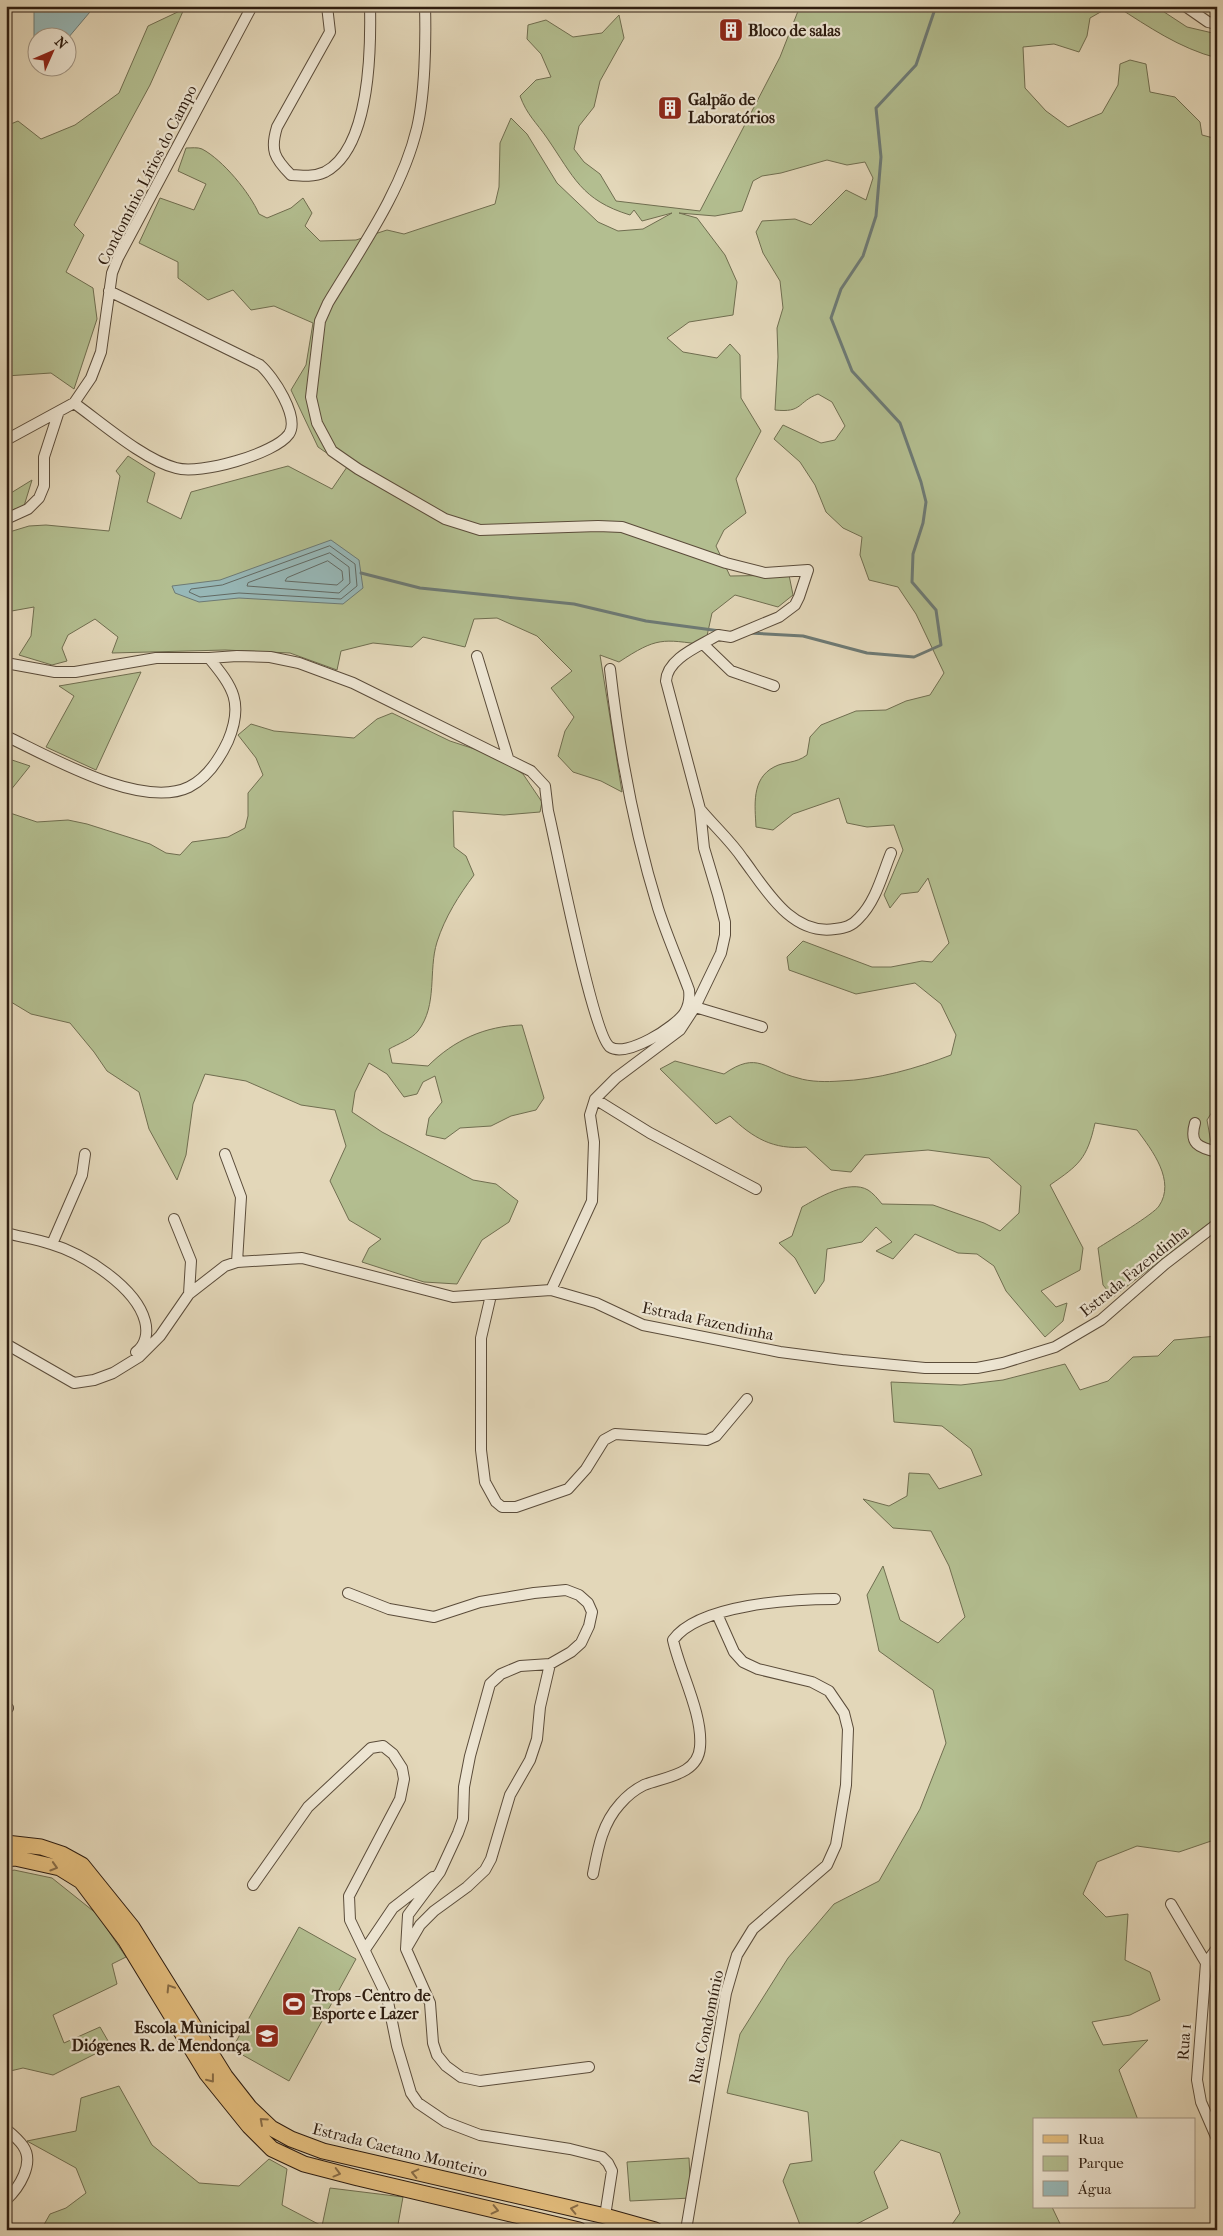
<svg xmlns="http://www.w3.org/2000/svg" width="1223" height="2236" viewBox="0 0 1223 2236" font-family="'IM FELL French Canon',serif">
<rect width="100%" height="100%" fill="#e3d7b9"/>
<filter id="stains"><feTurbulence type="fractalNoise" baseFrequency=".004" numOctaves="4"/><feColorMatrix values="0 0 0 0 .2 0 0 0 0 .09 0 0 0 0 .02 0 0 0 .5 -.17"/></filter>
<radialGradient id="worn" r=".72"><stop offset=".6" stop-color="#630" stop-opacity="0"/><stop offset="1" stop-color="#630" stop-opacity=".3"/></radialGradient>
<path fill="#b3be90" stroke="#706e50" d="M 800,6 L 1111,6 L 1090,18 L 1087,36 L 1079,52 L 1054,44 L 1023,47 L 1025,88 L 1046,111 L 1068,127 L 1102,113 L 1118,85 L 1120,64 L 1130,60 L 1146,64 L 1150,92 L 1175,97 L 1200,122 L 1202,135 L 1217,139 L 1217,1104 L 1207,1120 L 1213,1154 L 1217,1155 L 1217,1217 L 1113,1297 L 1103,1285 L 1098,1248 C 1109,1241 1154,1214 1159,1206 C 1176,1181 1152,1150 1137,1130 L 1095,1123 C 1087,1159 1079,1165 1050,1185 L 1083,1248 L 1080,1270 L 1041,1291 L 1056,1307 L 1067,1303 L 1063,1321 L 1045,1337 L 1006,1291 L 994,1266 L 977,1254 L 958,1253 L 915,1234 L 893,1259 L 876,1251 L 892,1242 L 876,1227 L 862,1242 L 827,1249 L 824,1281 L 815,1294 L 795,1258 L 779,1243 L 792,1236 L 802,1207 C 818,1198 849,1179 868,1190 C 873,1193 878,1199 882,1204 L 933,1205 L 984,1223 L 1000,1231 L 1019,1213 L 1021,1186 L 989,1158 L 928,1150 L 865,1155 L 851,1172 L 831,1170 L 806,1147 C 773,1150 753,1138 730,1116 L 716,1124 L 660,1069 L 675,1061 L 724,1074 C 758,1050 765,1070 798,1078 C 810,1082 827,1082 840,1081 C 876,1080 918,1068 951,1055 L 956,1035 L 941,1004 L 915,983 L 856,994 L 789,970 L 787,957 L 803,941 L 872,967 L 891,967 L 922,961 L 932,962 L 949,943 L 928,878 L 918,892 L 901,894 L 890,908 L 884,895 L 903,850 L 894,825 L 867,827 L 847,823 L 839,798 L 793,814 L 773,830 L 756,827 C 755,806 751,779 774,767 C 785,761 795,764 807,755 L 810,737 L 821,725 L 856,711 L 886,710 L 906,701 L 930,695 L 944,673 L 916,614 L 898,587 L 869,580 L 860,555 L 862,537 L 843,528 L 826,512 L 815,485 L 800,462 L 774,439 L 783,425 L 821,443 L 835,440 L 845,426 L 832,402 L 818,394 C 797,402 803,413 775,410 L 778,357 L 777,328 L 783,308 L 780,281 L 763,253 L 756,232 L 762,221 L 795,219 L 811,225 L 846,190 L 866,200 L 873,178 L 865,162 L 847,165 L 827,160 L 781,173 L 762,176 L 753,181 L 742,211 L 715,216 L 679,213 L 697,218 L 725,255 L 737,282 L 733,315 L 689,322 L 667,338 L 683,352 L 717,358 L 730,344 L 740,355 L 741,398 L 761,431 L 736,479 L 746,513 L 724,530 L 716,546 L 730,576 L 789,575 L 793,595 L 778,607 L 735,595 L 712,613 L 705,645 C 662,639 657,637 619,662 L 600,655 L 622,792 L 601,781 L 573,772 L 558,756 L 565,731 L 574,717 L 551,688 L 572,671 L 537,636 L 497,618 L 474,619 L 465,647 L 423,637 L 412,647 L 373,643 L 341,651 L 337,670 L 290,653 L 225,650 L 112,653 L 118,637 L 95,619 L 68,635 L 62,648 L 67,661 L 52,665 L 19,655 L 31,636 L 34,607 L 6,612 L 6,533 L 29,526 L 46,525 L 109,531 L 120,476 L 116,471 L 128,456 L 155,473 L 147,502 L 181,519 L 191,492 L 288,466 L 332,489 L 347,467 L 318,447 L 291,390 L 306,365 L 313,323 L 274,306 L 251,310 L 233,290 L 208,300 L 178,278 L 178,262 L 139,243 L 160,198 L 194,210 L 206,184 L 178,171 L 186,148 C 191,148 198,147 202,149 C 223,160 250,193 259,214 L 267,218 L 291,208 L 303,198 L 312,213 L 305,226 L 320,241 L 356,240 L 387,230 L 404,234 L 495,204 L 499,187 L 500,143 L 511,118 L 527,134 L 557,183 L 598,222 L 618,231 L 643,229 L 672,213 L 642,221 L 634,210 L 630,215 C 581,200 574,177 547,138 C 536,122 527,115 520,96 L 536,80 L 551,77 L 541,54 L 527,39 L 528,25 L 546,20 L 573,37 L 602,33 L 619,15 L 624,38 L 600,81 L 594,107 L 579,126 L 574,149 L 584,162 L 600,174 L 616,201 L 700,211 L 780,57 Z
M 1116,6 L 1155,6 L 1187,27 L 1217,34 L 1217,58 C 1179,48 1149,27 1116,6 Z
M 184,9 L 150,85 L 74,225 L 84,235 L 66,272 L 93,288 L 97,319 L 74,389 L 51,373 L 6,376 L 6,126 L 18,121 L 41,139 L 75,125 L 119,93 L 148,26 Z
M 32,480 L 24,506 L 6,512 L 6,496 Z
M 141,672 L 96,770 L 46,747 L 74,696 L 59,686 Z
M 392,713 L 450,741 L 496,756 L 523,774 L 542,802 L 540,812 L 504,815 L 453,811 L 454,847 L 466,856 L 474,875 C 459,895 445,917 437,942 C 428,971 438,1005 418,1031 C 412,1039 398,1044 389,1049 L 392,1063 L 428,1066 C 454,1040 485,1026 522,1025 L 544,1098 L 536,1110 L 511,1116 L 491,1126 L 460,1128 L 445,1139 L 426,1135 L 429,1118 L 442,1102 L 435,1076 L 423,1082 L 417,1094 L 404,1097 L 387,1074 L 369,1063 L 355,1092 L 352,1112 L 382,1132 L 473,1180 L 496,1184 L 518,1201 L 509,1222 L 482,1240 L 457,1284 L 424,1282 L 362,1262 L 369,1248 L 381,1239 L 349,1220 L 330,1181 L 346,1146 L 335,1110 L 301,1105 L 246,1081 L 205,1074 L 193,1104 L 186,1155 L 177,1180 L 149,1129 L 139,1092 L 107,1071 L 94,1052 L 70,1023 L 31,1014 L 6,999 L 6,758 L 30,766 L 10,791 L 10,813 L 37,822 L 68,820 L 87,824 L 150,844 L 166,853 L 180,855 L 192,842 L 228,837 L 245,828 L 248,816 L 248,793 L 263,775 L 256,758 L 238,735 L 251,724 L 274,731 L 354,738 L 377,719 Z
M 1217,1336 L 1217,1839 L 1179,1852 L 1137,1846 L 1097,1862 L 1083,1894 L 1106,1917 L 1128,1914 L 1125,1960 L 1150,1972 L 1160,2000 L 1130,2015 L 1092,2022 L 1103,2045 L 1148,2040 L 1119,2070 L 1138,2120 L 1034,2120 L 1034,2207 L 1052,2207 L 1063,2230 L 948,2230 L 960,2213 L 940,2153 L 901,2140 L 874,2172 L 888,2208 L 849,2228 L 802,2230 L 783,2181 L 790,2164 L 812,2161 L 808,2112 L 727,2093 L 740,2034 L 788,1958 L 834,1904 L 879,1881 L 920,1809 L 946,1743 L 933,1690 L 879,1651 L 867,1595 L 883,1566 L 900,1620 L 938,1643 L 965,1617 L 949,1566 L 931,1531 L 893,1528 L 863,1499 L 889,1506 L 907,1496 L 909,1473 L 929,1474 L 939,1489 L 982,1475 L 971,1449 L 942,1426 L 894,1422 L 891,1382 L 961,1385 L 1003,1380 L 1065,1364 L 1080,1390 L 1108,1381 L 1133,1357 L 1158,1356 L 1174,1340 Z
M 14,1870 L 52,1878 L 97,1914 L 126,1957 L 112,1964 L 117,1984 L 53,2015 L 64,2043 L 100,2027 L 111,2046 L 53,2075 L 23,2068 L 6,2072 L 6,1873 Z
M 299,1927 L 356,1959 L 289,2081 L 232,2049 Z
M 119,2086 L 152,2145 L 199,2183 L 239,2186 L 269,2159 L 287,2169 L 282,2205 L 322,2226 L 330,2188 L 403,2197 L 397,2230 L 41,2230 L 50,2214 L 66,2208 L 86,2193 L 76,2168 L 27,2141 L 76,2131 L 81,2098 Z
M 689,2158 L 691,2198 L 630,2201 L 627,2162 Z"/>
<path fill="#97b8b8" stroke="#6d7a75" d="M 39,6 L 95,6 L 68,38 L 38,38 L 37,45 L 34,44 L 34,11 Z
M 331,540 L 359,560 L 363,588 L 343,604 L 239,598 L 199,602 L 175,593 L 172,586 L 220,580 Z"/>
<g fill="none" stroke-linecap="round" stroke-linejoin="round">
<path stroke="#626a64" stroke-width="1" d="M 330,546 L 355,564 L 357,586 L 341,599 L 239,593 L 200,597 L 189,592 L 191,589 L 222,585 Z
M 330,553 L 349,567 L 350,583 L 339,593 L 247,586 L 248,583 Z
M 328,561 L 342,571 L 343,580 L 337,585 L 285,581 L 287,578 Z"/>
<path stroke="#6d7a75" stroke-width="3" d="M 361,573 L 420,588 L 574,604 L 646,621 L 720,631
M 749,633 L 803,636 L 867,653 L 914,657 L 941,645 L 936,610 L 912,582 L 913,554 L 923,523 L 926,502 L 921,482 L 900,423 L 852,371 L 831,318 L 841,289 L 863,256 L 876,216 L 881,157 L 876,108 L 916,65 L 936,6"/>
<defs>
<path id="street" d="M 327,6 L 330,32 L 277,127 C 270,150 274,158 291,175 C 303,176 314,177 325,172 C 370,148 371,50 370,6
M 425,6 C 426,41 425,94 417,128 C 402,191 361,248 328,303 L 320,321 L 311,397 L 317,423 L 332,451 L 358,469 L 445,519 L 480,530 L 598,526 L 622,527 L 726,563 L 765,573 L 808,570 L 799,597 L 795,605 L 779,617 L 731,637 L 718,635 C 700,646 667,658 666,681 L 700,809 L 704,848 L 718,895 L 725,922 L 725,935 L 721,953 L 695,1007 L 680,1030 L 616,1078 L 595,1099 L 590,1115 L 594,1142 L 592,1201 L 551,1290
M 1185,6 L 1208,22 L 1217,24
M 74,403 C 102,423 144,460 176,468 C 200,475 275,454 289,434 C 300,417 273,376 260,365 L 109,291
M 6,440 L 74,403 L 91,378 L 101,352 L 112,273 L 118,258 L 252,6
M 6,519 L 28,509 L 39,498 L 44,486 L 44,457 L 59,411
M 703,644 L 731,671 L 774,686
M 477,656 L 508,758
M 6,663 L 55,672 L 75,672 L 156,658 L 209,658 L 237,656 L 270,657 L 299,663 L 353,683 L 531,771 L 545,786 L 548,811 C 556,844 593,1036 610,1047 C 626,1058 676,1027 685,1012 C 689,1005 690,998 689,990 C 679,963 667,936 658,908 C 634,830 619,749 610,669
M 6,736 C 50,757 142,810 189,787 C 207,778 220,758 228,741 C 244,703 233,687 209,658
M 700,809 C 714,826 731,841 743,859 C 765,888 791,936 835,929 C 845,928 852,926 859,918 C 876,901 882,875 891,853
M 695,1007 L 762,1027
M 595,1099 L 650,1133 L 756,1189
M 1195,1123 C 1189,1144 1198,1147 1217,1152
M 225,1154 L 241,1197 L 237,1262
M 174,1219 L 191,1261 L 189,1294
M 6,1233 C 21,1237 36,1239 51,1244 C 84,1254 136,1287 145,1321 C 148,1332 146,1345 136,1352
M 52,1244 L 82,1175 L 85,1154
M 491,1295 L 481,1338 L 481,1450 L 485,1482 L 496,1502 L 502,1507 L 516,1507 L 568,1489 L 586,1469 L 604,1440 L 615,1434 L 707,1440 L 716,1436 L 747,1399
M 6,1344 L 74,1383 L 94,1380 L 113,1373 L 139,1357 L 160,1336 L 189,1294 L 225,1266 L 237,1262 L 302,1258 L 453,1297 L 551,1290 L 596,1303 L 643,1325 L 780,1352 L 842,1360 L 925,1368 L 977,1368 L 1003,1363 L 1055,1347 L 1101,1320 L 1165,1264 L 1217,1224
M 348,1593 L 389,1609 L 434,1617 L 480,1602 L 534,1593 L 566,1590 L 579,1595 L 588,1603 L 592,1612 L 589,1626 L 581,1643 L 571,1652 L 550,1664 L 520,1666 L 501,1674 L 490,1684 L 470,1756 L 464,1787 L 463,1819 L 458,1833 L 440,1872 L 408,1915 L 406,1949 L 430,2003 L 433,2043 L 437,2055 L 446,2066 L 461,2077 L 480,2081 L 589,2067
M 6,1709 L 8,1708
M 593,1874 C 598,1848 602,1824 620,1804 C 626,1797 636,1789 644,1785 C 664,1777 698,1775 700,1747 C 703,1714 680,1672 673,1640 C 699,1604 794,1599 835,1599
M 253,1885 L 308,1807 L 371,1748 L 383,1746 L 393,1754 L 402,1768 L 404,1779 L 400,1799 L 349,1896 L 350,1920 L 387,1997 L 397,2046 L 411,2093 L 418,2103 L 446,2122 L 480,2135 L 570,2149 L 602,2157 L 608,2163 L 612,2171 L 605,2216
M 1171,1904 L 1206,1963
M 366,1948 L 393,1908 L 433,1877
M 1217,1948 L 1206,1963 L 1197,2080 L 1201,2102 L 1217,2139
M 406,1949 L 420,1925 L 434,1911 L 467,1887 L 485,1870 L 491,1859 L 510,1795 L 530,1760 L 537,1739 L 540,1707 L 550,1664
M 6,2129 C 12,2134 19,2140 23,2146 C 35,2163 19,2188 6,2200
M 686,2230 L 726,1993 L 737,1955 L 753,1929 L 827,1865 L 836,1845 L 846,1785 L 848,1729 L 844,1713 L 829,1691 L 812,1682 L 758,1669 L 743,1662 L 734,1652 L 717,1614"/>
<path id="primary" d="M 6,1843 L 41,1847 L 62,1854 L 82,1865 L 132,1927 L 225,2076 L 250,2108 L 271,2128 L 291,2139 L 323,2151 L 605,2216 L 655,2230
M 6,1859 L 15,1858 L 60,1868 L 81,1881 L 126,1941 L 207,2074 L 249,2126 L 272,2149 L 304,2164 L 358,2178 L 579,2230"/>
</defs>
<use href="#street" stroke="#5b4c3a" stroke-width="12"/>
<use href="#primary" stroke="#2e1d10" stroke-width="17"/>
<use href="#street" stroke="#ede5d2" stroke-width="10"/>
<use href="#primary" stroke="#e2bc7c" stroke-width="15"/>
</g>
<defs><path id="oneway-chevron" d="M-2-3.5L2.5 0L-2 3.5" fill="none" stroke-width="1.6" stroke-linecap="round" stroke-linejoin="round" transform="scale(1.25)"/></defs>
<g stroke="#886c46">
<use href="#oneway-chevron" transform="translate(54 1867) rotate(17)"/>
<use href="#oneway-chevron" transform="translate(170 1988) rotate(-122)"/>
<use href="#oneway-chevron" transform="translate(211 2079) rotate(52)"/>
<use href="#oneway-chevron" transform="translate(263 2121) rotate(-138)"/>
<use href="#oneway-chevron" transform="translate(337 2173) rotate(15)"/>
<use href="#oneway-chevron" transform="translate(415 2173) rotate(-167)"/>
<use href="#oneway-chevron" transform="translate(574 2209) rotate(-167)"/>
<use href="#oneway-chevron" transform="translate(495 2210) rotate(13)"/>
</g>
<defs>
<symbol id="building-square" viewBox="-11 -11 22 22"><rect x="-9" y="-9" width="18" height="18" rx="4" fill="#8f2418" stroke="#ede5d2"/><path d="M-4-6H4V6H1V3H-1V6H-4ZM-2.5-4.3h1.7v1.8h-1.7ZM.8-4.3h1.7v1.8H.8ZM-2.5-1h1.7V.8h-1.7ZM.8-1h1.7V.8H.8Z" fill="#fff"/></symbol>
<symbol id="stadium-square" viewBox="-11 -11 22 22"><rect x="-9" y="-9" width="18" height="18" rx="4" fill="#8f2418" stroke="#ede5d2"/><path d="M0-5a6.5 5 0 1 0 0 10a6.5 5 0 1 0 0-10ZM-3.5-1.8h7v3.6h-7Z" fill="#fff"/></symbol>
<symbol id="school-square" viewBox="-11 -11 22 22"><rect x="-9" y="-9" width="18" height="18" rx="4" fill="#8f2418" stroke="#ede5d2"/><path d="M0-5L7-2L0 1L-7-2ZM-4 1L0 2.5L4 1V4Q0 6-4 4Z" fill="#fff"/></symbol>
</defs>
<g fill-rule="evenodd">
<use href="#building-square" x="717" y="16" width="28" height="28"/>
<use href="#building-square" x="656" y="94" width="28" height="28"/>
<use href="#stadium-square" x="280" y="1990" width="28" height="28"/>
<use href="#school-square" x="253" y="2022" width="28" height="28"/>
</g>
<g text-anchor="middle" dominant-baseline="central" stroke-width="4.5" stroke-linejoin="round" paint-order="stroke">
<g font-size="16" font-weight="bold" fill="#2e1d10" stroke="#ede5d2" text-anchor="start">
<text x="748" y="30">Bloco de salas</text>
<text x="688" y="99">Galpão de<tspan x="688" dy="18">Laboratórios</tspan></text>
<text x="312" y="1995">Trops - Centro de<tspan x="312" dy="18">Esporte e Lazer</tspan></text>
<text x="250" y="2027" text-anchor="end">Escola Municipal<tspan x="250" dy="18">Diógenes R. de Mendonça</tspan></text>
</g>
<g font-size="16" fill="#2e1d10" stroke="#ede5d2">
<text transform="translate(147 175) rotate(-63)">Condomínio Lírios do Campo</text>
<text transform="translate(1134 1271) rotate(-39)">Estrada Fazendinha</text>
<text transform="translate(708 1321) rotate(12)">Estrada Fazendinha</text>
<text transform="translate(706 2027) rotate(-78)">Rua Condomínio</text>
<text transform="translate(1184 2042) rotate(-86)">Rua 1</text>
<text transform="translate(400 2150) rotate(14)">Estrada Caetano Monteiro</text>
</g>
</g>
<rect width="1223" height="2236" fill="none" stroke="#e3d7b9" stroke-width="25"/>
<rect x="8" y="8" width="1208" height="2221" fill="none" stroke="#2e1d10" stroke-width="2.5"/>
<rect x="12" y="12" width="1198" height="2211" fill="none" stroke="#2e1d10"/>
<rect x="1033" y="2118" width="162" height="90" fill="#ede5d2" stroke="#a19584"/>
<rect x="1043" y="2135" width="25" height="8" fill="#e2bc7c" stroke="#a19584"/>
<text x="1078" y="2144" font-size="15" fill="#2e1d10">Rua</text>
<rect x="1043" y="2156" width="25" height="15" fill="#b3be90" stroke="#a19584"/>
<text x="1078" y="2168" font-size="15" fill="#2e1d10">Parque</text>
<rect x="1043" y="2181" width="25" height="15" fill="#97b8b8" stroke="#a19584"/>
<text x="1078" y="2194" font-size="15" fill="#2e1d10">Água</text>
<g transform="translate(52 52) rotate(45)"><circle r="24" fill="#ede5d2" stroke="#a19584"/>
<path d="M0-4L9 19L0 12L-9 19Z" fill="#8f2418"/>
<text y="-8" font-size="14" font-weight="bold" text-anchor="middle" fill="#2e1d10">N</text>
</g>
<rect width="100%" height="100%" filter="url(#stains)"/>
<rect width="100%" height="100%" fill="url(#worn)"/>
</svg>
